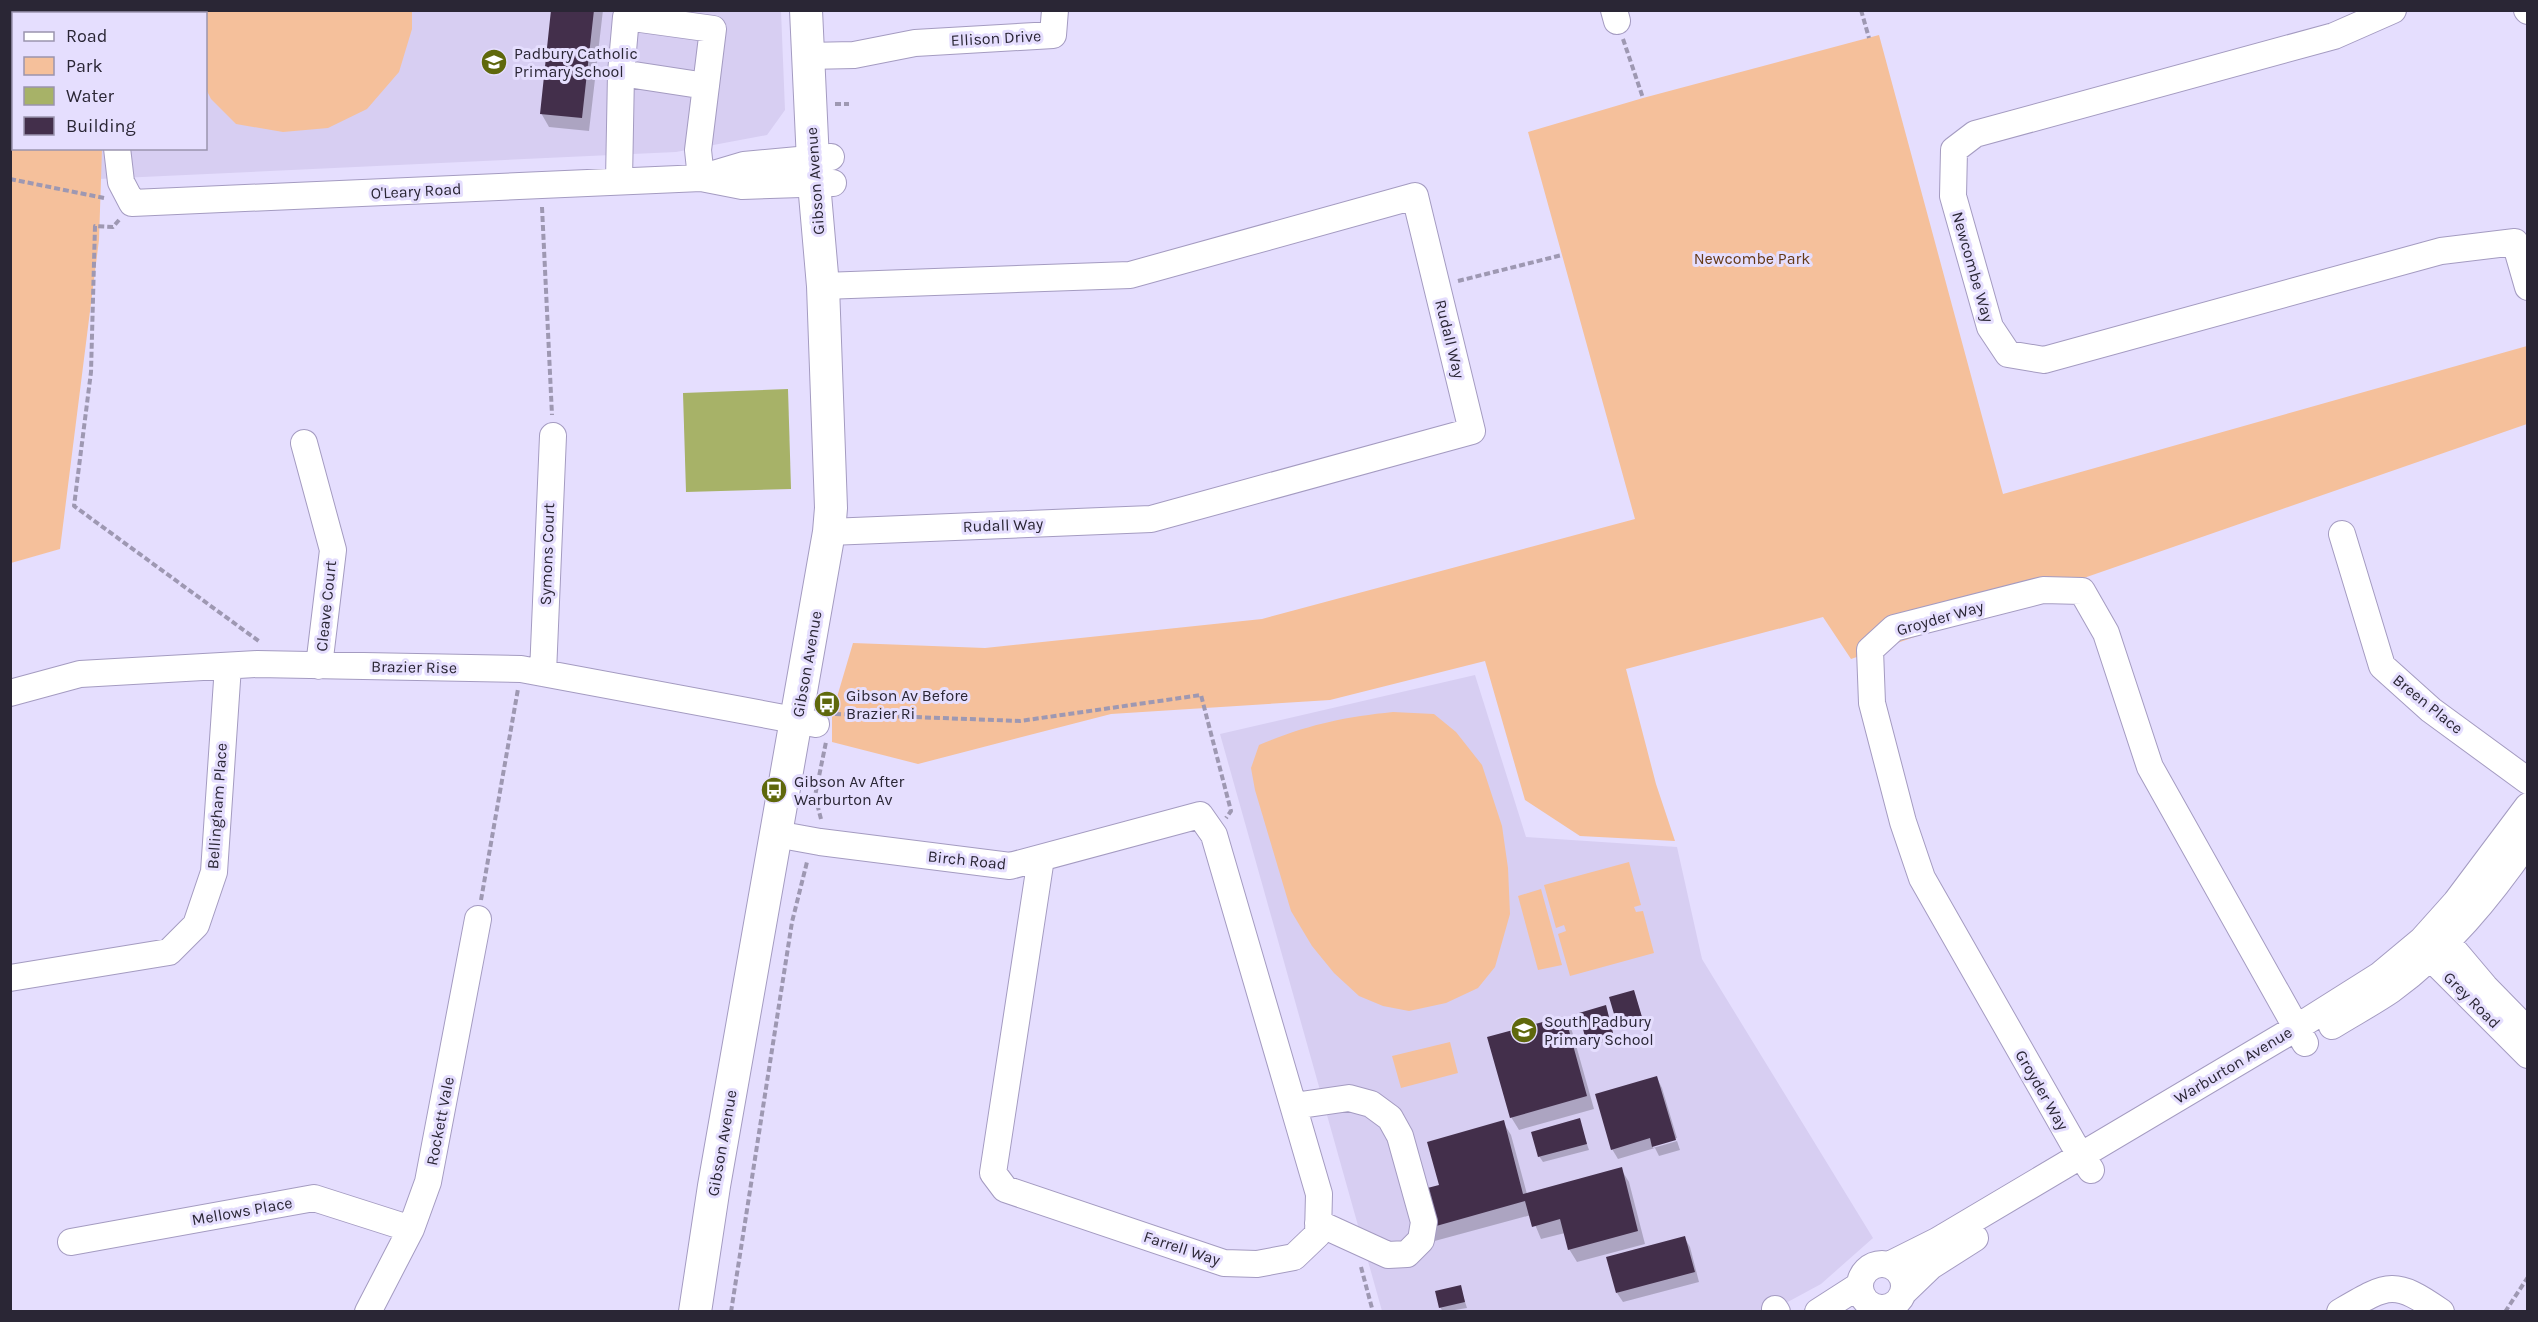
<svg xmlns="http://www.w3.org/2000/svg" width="2538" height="1322" viewBox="0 0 2538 1322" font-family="Karla,sans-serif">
<rect width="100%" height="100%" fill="#e5defe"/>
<path fill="#d7cef2" d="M 116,11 L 781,11 L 785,110 L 767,135 L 676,152 L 99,179 L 102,149 L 206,148 L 206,14 L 116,13 Z
M 1475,675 L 1526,837 L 1677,847 L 1702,959 L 1873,1238 L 1821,1284 L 1771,1311 L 1382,1311 L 1220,734 Z"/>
<path fill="#f5c09b" d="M 11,11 L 116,11 L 116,14 L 14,14 L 14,148 L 102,149 L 99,240 L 60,549 L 11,563 Z
M 178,11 L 412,11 L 412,29 L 399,72 L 367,109 L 328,128 L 283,132 L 236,124 L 211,99 L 206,89 L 206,14 L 178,13 Z
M 1879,35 L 2003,494 L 2527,346 L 2527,424 L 1851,659 L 1823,617 L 1626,669 L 1656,784 L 1675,841 L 1580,836 L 1525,800 L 1485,661 L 1330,700 L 1111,714 L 918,764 L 832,742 L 832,714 L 853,643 L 985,648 L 1262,619 L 1635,519 L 1528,132 L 1643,98 Z
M 1393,712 L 1434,714 L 1456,732 L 1482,765 L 1502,826 L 1508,868 L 1510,914 L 1495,967 L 1478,988 L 1446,1003 L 1409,1011 L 1383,1006 L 1359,996 L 1334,973 L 1312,946 L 1291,911 L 1255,790 L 1251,768 L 1259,745 C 1306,725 1344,717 1393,712 Z
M 1629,862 L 1641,905 L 1634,907 L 1636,912 L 1643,911 L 1654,953 L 1570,976 L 1558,934 L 1566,931 L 1564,925 L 1556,928 L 1544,885 Z
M 1541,889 L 1562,965 L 1538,970 L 1518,896 Z
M 1450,1042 L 1458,1073 L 1401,1088 L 1392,1056 Z"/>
<path fill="#a7b268" d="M 788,389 L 791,489 L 686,492 L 683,393 Z"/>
<path fill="#0003" d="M 552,10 L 603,10 L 589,131 L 549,127 L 541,113 Z
M 1634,992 L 1644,1024 L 1622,1030 L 1611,998 Z
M 1605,1007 L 1615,1039 L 1591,1046 L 1588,1040 Z
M 1564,1017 L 1572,1031 L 1594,1109 L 1519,1130 L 1511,1117 Z
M 1657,1078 L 1662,1088 L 1677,1138 L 1653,1145 L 1653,1148 L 1677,1141 L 1680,1150 L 1659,1156 L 1655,1148 L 1618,1159 L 1612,1149 Z
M 1579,1120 L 1589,1150 L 1543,1162 L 1539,1156 Z
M 1503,1122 L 1511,1135 L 1527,1194 L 1621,1169 L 1629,1182 L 1645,1244 L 1577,1262 L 1569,1249 L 1565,1233 L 1541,1239 L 1531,1215 L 1431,1242 L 1440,1186 Z
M 1684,1237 L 1690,1247 L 1699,1282 L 1623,1302 L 1617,1293 Z
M 1460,1286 L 1467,1308 L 1443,1312 L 1440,1307 Z"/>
<path fill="#432f4b" d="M 551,10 L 594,10 L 582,118 L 540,114 Z
M 1634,990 L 1642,1017 L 1617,1024 L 1609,997 Z
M 1606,1005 L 1613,1033 L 1586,1041 L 1579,1013 Z
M 1565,1016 L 1587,1096 L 1510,1118 L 1487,1037 Z
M 1657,1076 L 1676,1140 L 1652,1147 L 1650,1138 L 1611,1150 L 1595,1094 Z
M 1580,1118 L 1587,1144 L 1538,1157 L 1531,1132 Z
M 1504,1120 L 1523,1194 L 1622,1167 L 1638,1231 L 1568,1250 L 1560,1219 L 1532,1227 L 1525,1201 L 1422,1230 L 1412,1192 L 1439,1185 L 1427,1142 Z
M 1685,1236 L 1695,1272 L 1616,1293 L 1606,1257 Z
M 1461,1285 L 1465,1302 L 1439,1308 L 1435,1291 Z"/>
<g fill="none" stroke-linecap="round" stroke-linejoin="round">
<defs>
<path id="minor" d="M 1614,10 L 1617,21
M 2393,10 L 2334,36 L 1975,134 L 1954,150 L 1953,196 L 1990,327 L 2008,354 L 2044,360 L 2441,251 L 2515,242
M 2527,10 L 2528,11
M 126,14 L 127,10
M 807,56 L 854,55 L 915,43 L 1053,35 L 1055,10
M 621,73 L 706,86
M 117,148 L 121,182 L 132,203 L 701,178 L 742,186 L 833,183
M 707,176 L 744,165 L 831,157
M 619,180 L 621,73 L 626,17 L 713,29 L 698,150 L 701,178
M 2515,242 L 2528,287
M 823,286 L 1130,275 L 1415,196 L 1472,431 L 1151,519 L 829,532
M 304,443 L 333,550 L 319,666
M 2342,534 L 2382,666 L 2431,710 L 2528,781
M 543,673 L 553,436
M 10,693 L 80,674 L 257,664 L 521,669 L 816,724
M 776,834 L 820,842 L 1010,866 L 1200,815 L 1214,835 L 1319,1194 L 1318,1234 L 1294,1257 L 1257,1264 L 1224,1263 L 1005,1189 L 993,1173 L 1041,858
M 2432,934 L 2447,942 L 2485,987 L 2528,1031
M 2423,941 L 2430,957 L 2528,1055
M 10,978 L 169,952 L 196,925 L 214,872 L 228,666
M 2332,1026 C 2351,1014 2372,1003 2391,990 C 2446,950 2490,896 2528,841
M 1294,1106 L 1349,1098 L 1371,1104 L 1390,1118 L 1400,1136 L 1424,1222 L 1421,1240 L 1407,1254 L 1388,1255 L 1318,1223
M 2091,1170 L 2073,1143 L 1922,878 L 1903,822 L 1872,703 L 1870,650 L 1894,628 L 2043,590 L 2082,591 L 2106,633 L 2150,767 L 2305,1043
M 71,1242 L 314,1198 L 411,1229
M1860 1286a22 22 0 1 1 44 0a22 22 0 1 1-44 0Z
M 1889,1265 L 1937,1241 L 2296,1028 L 2380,975 L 2422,940 L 2456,902 L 2528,806
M 1904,1292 L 1931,1266 L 1975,1238
M 1775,1309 L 1777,1312
M 368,1312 L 411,1229 L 428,1182 L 478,919
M 1818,1312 L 1860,1285
M 2340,1312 C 2388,1284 2394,1279 2441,1312"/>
<path id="major" d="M 695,1312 L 714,1186 L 829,532 L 831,508 L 823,286 L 814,183 L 806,10"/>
</defs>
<use href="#minor" stroke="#a49bc1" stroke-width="28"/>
<use href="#major" stroke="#a49bc1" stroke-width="34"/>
<path stroke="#9e98b2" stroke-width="4" stroke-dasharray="6 3" stroke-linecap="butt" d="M 1861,10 L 1869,38
M 1623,39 L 1643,98
M 835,104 L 849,104
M 10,179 L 104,198
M 542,207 L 552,415
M 119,220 L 113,227 L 95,226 L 91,372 L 74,506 L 260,642
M 1458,281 L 1562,255
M 835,714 L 1020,721 L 1201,695 L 1231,811 L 1226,818
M 821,819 L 815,796 L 826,742
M 481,900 L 518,689
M 1361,1267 L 1373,1312
M 731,1312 L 792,922 L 807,862
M 2505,1312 L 2528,1277"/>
<use href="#minor" stroke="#fff" stroke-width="26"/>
<use href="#major" stroke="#fff" stroke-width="32"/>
</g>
<defs>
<symbol id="school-disc" viewBox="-11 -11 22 22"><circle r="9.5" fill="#5f680c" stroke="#e5defe"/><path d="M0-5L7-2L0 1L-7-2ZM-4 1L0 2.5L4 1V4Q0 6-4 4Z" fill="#fff"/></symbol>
<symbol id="bus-disc" viewBox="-11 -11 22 22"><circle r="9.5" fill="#5f680c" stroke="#e5defe"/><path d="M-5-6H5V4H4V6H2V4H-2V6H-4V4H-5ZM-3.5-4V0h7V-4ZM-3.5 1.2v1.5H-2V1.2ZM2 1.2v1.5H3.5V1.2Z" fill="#fff"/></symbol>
</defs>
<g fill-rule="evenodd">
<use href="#school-disc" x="479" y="47" width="30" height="30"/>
<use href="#bus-disc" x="812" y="689" width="30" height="30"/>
<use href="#bus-disc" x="759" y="775" width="30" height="30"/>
<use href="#school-disc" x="1509" y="1015" width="30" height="30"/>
</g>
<g text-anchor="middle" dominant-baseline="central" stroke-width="6" stroke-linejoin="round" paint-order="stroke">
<g font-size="16" fill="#2a2635" stroke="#e5defe">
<text transform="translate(996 38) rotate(-3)">Ellison Drive</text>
<text transform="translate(815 181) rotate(-94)">Gibson Avenue</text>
<text transform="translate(416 191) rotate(-3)">O'Leary Road</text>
<text transform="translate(1973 267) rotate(74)">Newcombe Way</text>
<text transform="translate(1450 339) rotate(76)">Rudall Way</text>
<text transform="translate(1003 525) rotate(-2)">Rudall Way</text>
<text transform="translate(547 554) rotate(-88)">Symons Court</text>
<text transform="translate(326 606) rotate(-84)">Cleave Court</text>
<text transform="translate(1940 618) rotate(-16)">Groyder Way</text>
<text transform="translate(807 664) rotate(-80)">Gibson Avenue</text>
<text transform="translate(414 667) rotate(1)">Brazier Rise</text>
<text transform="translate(2428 704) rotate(39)">Breen Place</text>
<text transform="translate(217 806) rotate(-86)">Bellingham Place</text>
<text transform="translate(967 860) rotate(6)">Birch Road</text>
<text transform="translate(2472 1000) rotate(45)">Grey Road</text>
<text transform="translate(2233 1065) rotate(-31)">Warburton Avenue</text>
<text transform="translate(2042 1090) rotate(60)">Groyder Way</text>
<text transform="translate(440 1121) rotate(-79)">Rockett Vale</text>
<text transform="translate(722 1143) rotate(-80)">Gibson Avenue</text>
<text transform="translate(242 1211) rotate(-10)">Mellows Place</text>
<text transform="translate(1182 1248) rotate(18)">Farrell Way</text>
</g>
<g font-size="16" fill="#2a2635" stroke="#e5defe" text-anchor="start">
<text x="514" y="53">Padbury Catholic<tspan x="514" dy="18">Primary School</tspan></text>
<text x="846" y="695">Gibson Av Before<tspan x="846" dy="18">Brazier Ri</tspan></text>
<text x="794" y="781">Gibson Av After<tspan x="794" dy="18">Warburton Av</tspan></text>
<text x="1544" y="1021">South Padbury<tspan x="1544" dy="18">Primary School</tspan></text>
</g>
<g font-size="16" fill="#643917" stroke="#e5defe">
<text x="1752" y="258">Newcombe Park</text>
</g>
</g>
<rect width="2538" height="1322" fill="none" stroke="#2a2635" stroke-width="24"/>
<rect x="12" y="12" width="195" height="138" fill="#e5defe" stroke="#9a94ae" stroke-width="1.5"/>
<rect x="24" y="32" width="30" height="9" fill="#ffffff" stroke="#9a94ae" stroke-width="1.5"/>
<text x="66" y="42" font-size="18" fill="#2a2635">Road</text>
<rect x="24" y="57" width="30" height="18" fill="#f5c09b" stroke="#9a94ae" stroke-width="1.5"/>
<text x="66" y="72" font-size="18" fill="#2a2635">Park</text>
<rect x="24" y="87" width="30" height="18" fill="#a7b268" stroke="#9a94ae" stroke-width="1.5"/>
<text x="66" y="102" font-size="18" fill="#2a2635">Water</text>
<rect x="24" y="117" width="30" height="18" fill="#432f4b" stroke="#9a94ae" stroke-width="1.5"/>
<text x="66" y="132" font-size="18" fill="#2a2635">Building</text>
</svg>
